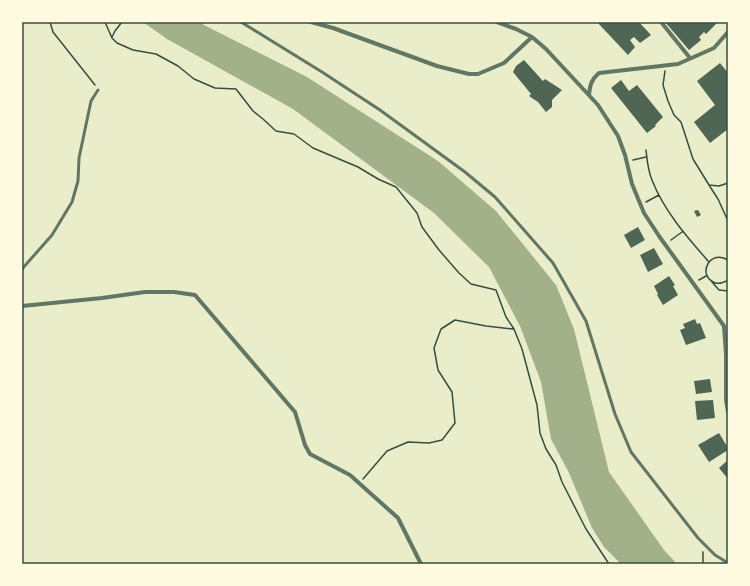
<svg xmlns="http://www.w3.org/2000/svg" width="750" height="586" viewBox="0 0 750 586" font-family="'Fira Sans',sans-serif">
<rect width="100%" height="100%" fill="#e9edc9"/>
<path fill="#a3b18a" d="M 143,22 L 198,22 L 307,77 L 438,161 L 496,211 L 556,285 L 574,329 L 609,472 L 664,550 L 677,564 L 621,564 L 604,547 L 592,528 L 569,473 L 551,439 L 541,382 L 520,326 L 489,267 L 434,213 L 293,109 L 167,39 Z"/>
<path fill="#4f6655" d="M 597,22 L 639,22 L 651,35 L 640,43 L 634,37 L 630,40 L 635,47 L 628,55 Z
M 665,22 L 716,22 L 717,23 L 706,34 L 704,32 L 699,37 L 701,40 L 689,50 Z
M 524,60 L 543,81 L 545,79 L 562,90 L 552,100 L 552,107 L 546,112 L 538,102 L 529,96 L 531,94 L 513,72 L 516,66 Z
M 720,63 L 728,73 L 728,129 L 710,143 L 694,122 L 715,105 L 697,81 Z
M 621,80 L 629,91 L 637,85 L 663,117 L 655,125 L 656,126 L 647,133 L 611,88 Z
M 698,210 L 701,215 L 697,217 L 694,211 Z
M 638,227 L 645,240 L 631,248 L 624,235 Z
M 654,248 L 663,264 L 648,272 L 640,255 Z
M 669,276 L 675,285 L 673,286 L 678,295 L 663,305 L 657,295 L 658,294 L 654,286 Z
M 695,319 L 697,324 L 700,323 L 706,338 L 686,345 L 680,330 L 685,328 L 683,324 Z
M 710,379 L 712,392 L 696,394 L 694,381 Z
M 713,400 L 715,418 L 697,420 L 695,401 Z
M 719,433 L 728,448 L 728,450 L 709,462 L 698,445 Z
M 728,460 L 728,479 L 719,468 Z"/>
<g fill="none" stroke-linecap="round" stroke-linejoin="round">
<path stroke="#344e41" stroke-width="1.5" d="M 50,22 L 53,32 L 95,85
M 105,22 L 112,38 L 117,43 L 133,50 L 156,54 L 178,66 L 194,79 L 215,88 L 236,89 L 253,111 L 263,119 L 276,131 L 294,134 L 313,148 L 358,167 L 378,179 L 396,187 L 417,213 L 422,227 L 439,250 L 459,273 L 471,284 L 496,290 L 506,317 L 514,329 L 522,349 L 537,405 L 540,433 L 546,449 L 556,465 L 562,482 L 586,529 L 609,564
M 112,37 L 115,31 L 122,22
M 665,71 L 663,85 L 668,101 L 674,115 L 681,122 L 693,159 L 709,185 L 719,186 L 728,183
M 646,150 C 647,160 648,171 652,180 C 664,211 687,237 709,262
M 633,160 L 646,157
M 709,185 L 718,199 L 728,221
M 646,202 L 659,195
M 671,240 L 682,232
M 728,260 C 711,249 697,273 713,282 C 718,285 723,283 728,280
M 699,280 L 706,276
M 712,282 L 719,290 L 728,291
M 363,479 L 387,451 L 408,442 L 429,443 L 442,440 L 455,423 L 452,392 L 438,370 L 434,348 L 441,329 L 455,320 L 486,326 L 513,329
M 703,564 L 703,552"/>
<path stroke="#617663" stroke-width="3" d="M 241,22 L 322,72 L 380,110 L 465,172 L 495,197 L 553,263 L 586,321 L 615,414 L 631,452 L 698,538 L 715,555 L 728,563
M 22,269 L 52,235 L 72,202 L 78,181 L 79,158 L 91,101 L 98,90"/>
<path stroke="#617663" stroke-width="4" d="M 311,22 L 333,28 L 437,66 L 469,74 L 478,74 L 504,63 L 532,37
M 497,22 L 516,29 L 532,37 L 546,49 L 598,105 L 618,136 L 625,155 L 632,184 L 644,213 L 659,236 L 724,326 L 726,354 L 726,400 L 728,412
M 661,22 L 690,58
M 589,95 C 590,85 591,80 599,73 L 678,64 L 714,48 L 728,32
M 22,306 L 102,298 L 145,292 L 174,292 L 195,295 L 295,412 L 305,445 L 310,454 L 350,475 L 398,518 L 421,564"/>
</g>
<rect width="750" height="586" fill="none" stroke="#fefae0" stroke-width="46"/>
<rect x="23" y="23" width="704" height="540" fill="none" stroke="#344e41" stroke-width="1.5"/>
</svg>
